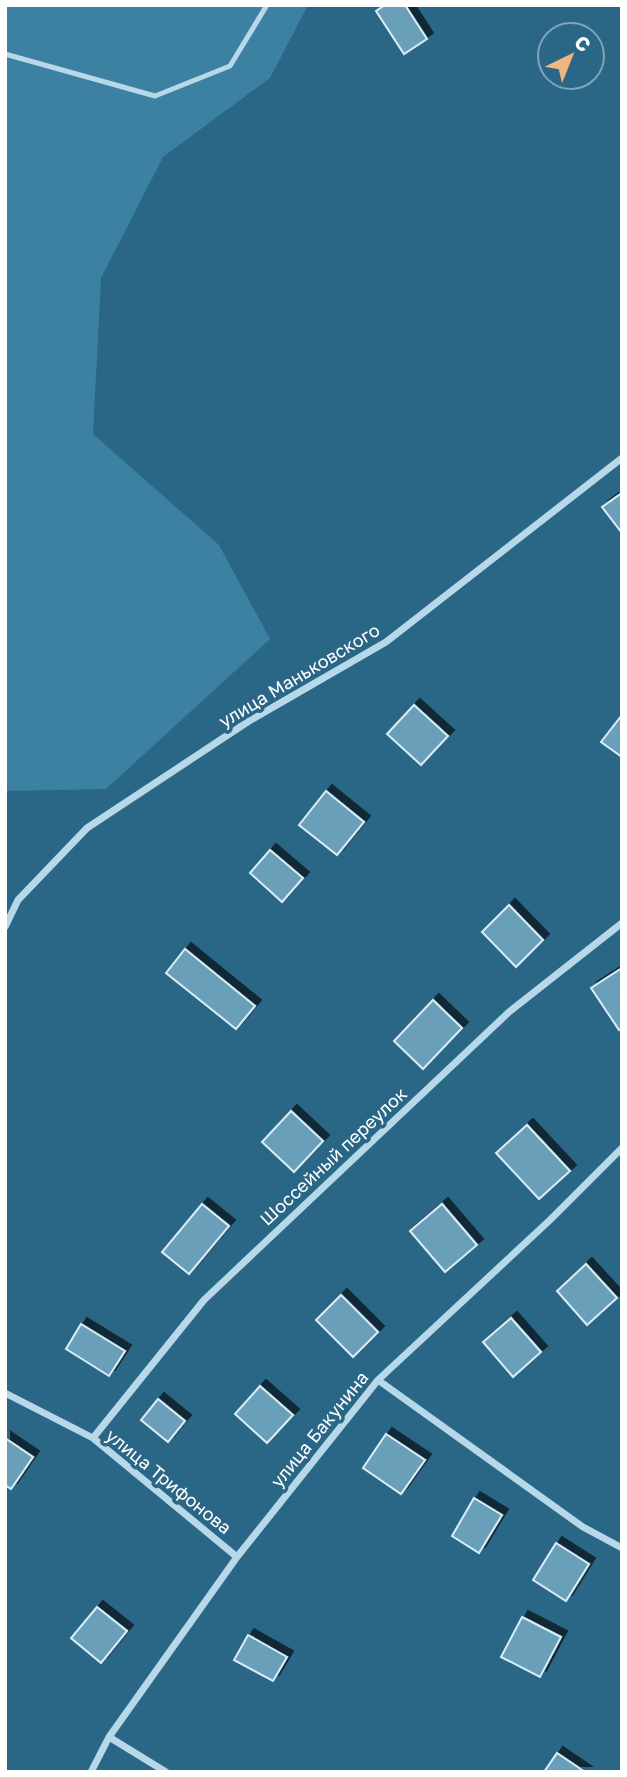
<svg xmlns="http://www.w3.org/2000/svg" width="627" height="1777" viewBox="0 0 627 1777" font-family="'Golos Text',sans-serif">
<defs>
<filter id="shadow"><feDropShadow dx="6" dy="-6" stdDeviation="0" flood-color="#0009"/></filter>
</defs>
<rect width="100%" height="100%" fill="#2a6787"/>
<path fill="#3c81a2" d="M 5,5 L 308,5 L 270,78 L 163,157 L 101,278 L 93,434 L 219,545 L 270,639 L 106,789 L 5,791 Z"/>
<path fill="#6a9fb9" stroke="#daedf6" stroke-width="2" filter="url(#shadow)" d="M 385,5 L 405,5 L 427,39 L 404,54 L 376,11 Z
M 622,493 L 622,533 L 602,507 Z
M 414,705 L 448,736 L 421,765 L 387,734 Z
M 622,715 L 622,757 L 601,742 Z
M 326,791 L 364,822 L 337,855 L 299,825 Z
M 270,850 L 303,878 L 282,902 L 250,873 Z
M 509,905 L 543,940 L 516,967 L 482,932 Z
M 185,949 L 255,1006 L 236,1029 L 166,973 Z
M 622,968 L 622,1029 L 619,1030 L 591,988 Z
M 433,1000 L 462,1028 L 423,1069 L 394,1041 Z
M 291,1111 L 323,1141 L 294,1172 L 262,1142 Z
M 527,1125 L 570,1171 L 539,1199 L 496,1153 Z
M 202,1204 L 229,1226 L 189,1274 L 162,1252 Z
M 442,1204 L 477,1245 L 445,1272 L 410,1231 Z
M 586,1264 L 617,1298 L 587,1325 L 557,1291 Z
M 341,1295 L 378,1332 L 353,1357 L 316,1320 Z
M 511,1318 L 541,1352 L 513,1377 L 483,1342 Z
M 81,1324 L 125,1351 L 109,1376 L 66,1349 Z
M 260,1386 L 293,1415 L 267,1443 L 235,1414 Z
M 158,1399 L 185,1421 L 168,1442 L 141,1420 Z
M 386,1434 L 425,1460 L 401,1494 L 363,1468 Z
M 5,1438 L 33,1457 L 11,1489 L 5,1485 Z
M 474,1498 L 502,1515 L 479,1553 L 452,1536 Z
M 556,1543 L 589,1564 L 566,1601 L 533,1580 Z
M 97,1607 L 127,1631 L 101,1663 L 71,1638 Z
M 522,1617 L 561,1637 L 540,1677 L 501,1657 Z
M 248,1635 L 287,1657 L 273,1681 L 234,1660 Z
M 557,1753 L 585,1772 L 544,1772 Z"/>
<g fill="none" stroke-linecap="round" stroke-linejoin="round">
<path stroke="#b6d8e8" stroke-width="5" d="M 5,54 L 155,96 L 230,66 L 267,5"/>
<path stroke="#b6d8e8" stroke-width="7" d="M 5,927 L 18,900 L 87,828 L 249,721 L 386,642 L 622,458
M 378,1380 L 583,1527 L 622,1548
M 5,1393 L 93,1438 L 237,1557
M 93,1438 L 204,1300 L 509,1012 L 622,923
M 109,1737 L 166,1772
M 91,1772 L 109,1737 L 237,1557 L 378,1380 L 550,1220 L 622,1148"/>
</g>
<g text-anchor="middle" dominant-baseline="central" stroke-width="7" stroke-linejoin="round" paint-order="stroke">
<g font-size="18" fill="#fff" stroke="#2a6787">
<text transform="translate(299 675) rotate(-31)">улица Маньковского</text>
<text transform="translate(333 1156) rotate(-43)">Шоссейный переулок</text>
<text transform="translate(319 1429) rotate(-51)">улица Бакунина</text>
<text transform="translate(169 1481) rotate(39)">улица Трифонова</text>
</g>
</g>
<rect width="627" height="1777" fill="none" stroke="#ffffff" stroke-width="14"/>
<g transform="translate(571 56) rotate(43)"><circle r="33" fill="#2a6787" stroke="#7fa4b7" stroke-width="2"/>
<path d="M0-5L12 26L0 18L-12 26Z" fill="#eeb57e"/>
<text y="-10" font-size="19" font-weight="bold" text-anchor="middle" fill="#ffffff">С</text>
</g>
</svg>
